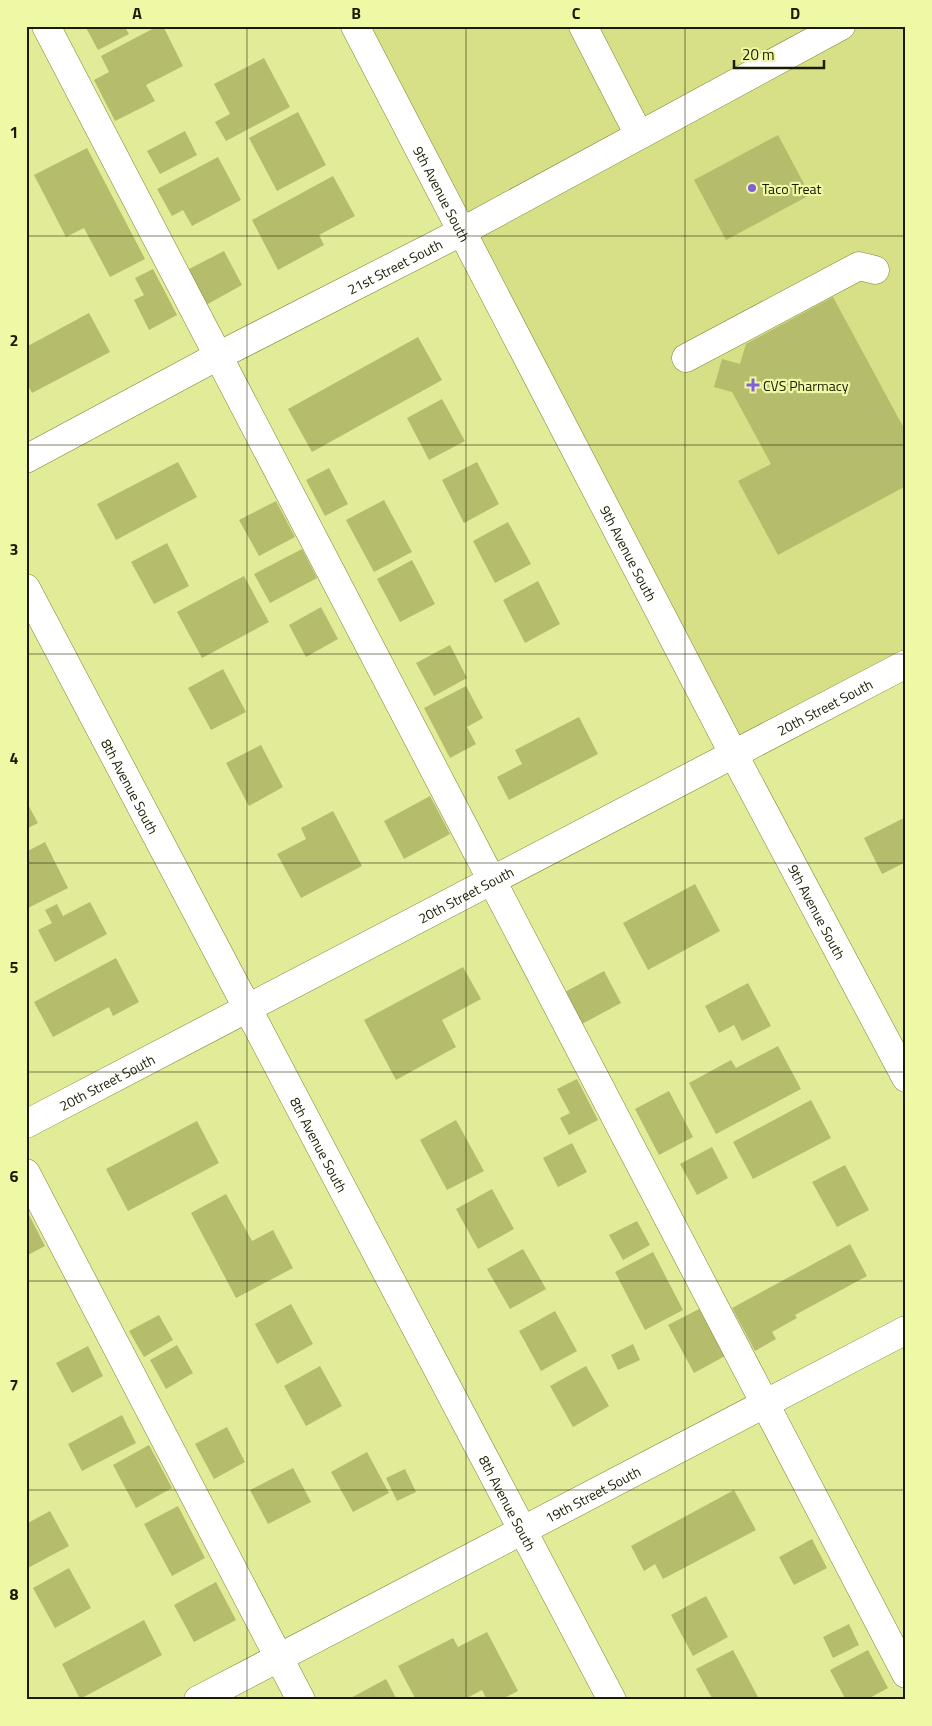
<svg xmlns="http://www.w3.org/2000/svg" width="932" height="1726" viewBox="0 0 932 1726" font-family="'Titillium Web',sans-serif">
<rect width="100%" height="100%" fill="#e2eb98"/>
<path fill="#d7e086" d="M 355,26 L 906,26 L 906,664 L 733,753 Z"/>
<path fill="#b5bc6c" d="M 85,26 L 124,26 L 129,34 L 98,50 Z
M 158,26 L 163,26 L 183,66 L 146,85 L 155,101 L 115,121 L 94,80 L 109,72 L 101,56 Z
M 264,58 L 290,107 L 226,141 L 215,122 L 230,114 L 214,84 Z
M 298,112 L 326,165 L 277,191 L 249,138 Z
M 185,131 L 197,155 L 160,174 L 147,151 Z
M 778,135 L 810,195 L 726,240 L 694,180 Z
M 87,148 L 145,259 L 110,277 L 84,228 L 66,237 L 34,175 Z
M 218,157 L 241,200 L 192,226 L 183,210 L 172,216 L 157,189 Z
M 333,176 L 355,216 L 319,235 L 324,245 L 278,270 L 252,220 Z
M 224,251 L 242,285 L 206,305 L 187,270 Z
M 153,269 L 177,315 L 149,330 L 134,300 L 144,295 L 135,278 Z
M 833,297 L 906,432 L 906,486 L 778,555 L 738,481 L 771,464 L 732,392 L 714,387 L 722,359 L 740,364 L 746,344 Z
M 89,313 L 110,352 L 32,393 L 26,382 L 26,347 Z
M 418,337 L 442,380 L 312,452 L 288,409 Z
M 442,399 L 465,441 L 429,460 L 407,418 Z
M 178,462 L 197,497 L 116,540 L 97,504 Z
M 477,462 L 499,504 L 464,523 L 442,480 Z
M 329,468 L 348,504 L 325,516 L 306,480 Z
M 384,500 L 412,552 L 374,572 L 346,520 Z
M 276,501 L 295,537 L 259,556 L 239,520 Z
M 508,522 L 531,564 L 495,583 L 473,541 Z
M 167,543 L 189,586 L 154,604 L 131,562 Z
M 302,549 L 317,578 L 270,603 L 254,574 Z
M 412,560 L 435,604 L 400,622 L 377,579 Z
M 244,576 L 269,622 L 202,658 L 177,612 Z
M 538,581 L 560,624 L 525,643 L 503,600 Z
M 321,607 L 338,639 L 306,657 L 289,625 Z
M 450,645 L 467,678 L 434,696 L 416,663 Z
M 223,669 L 246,712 L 211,730 L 188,688 Z
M 466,686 L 483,718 L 467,727 L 476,744 L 450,758 L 424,708 Z
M 579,717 L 598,754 L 509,800 L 497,777 L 522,764 L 515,750 Z
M 261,745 L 283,787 L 249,806 L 226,763 Z
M 430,796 L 450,834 L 404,859 L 384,821 Z
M 26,801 L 38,823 L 26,829 Z
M 333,811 L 362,866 L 301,898 L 277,854 L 306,839 L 301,828 Z
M 904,818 L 906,822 L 906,862 L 882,874 L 864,838 Z
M 45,842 L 68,888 L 26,909 L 26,852 Z
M 695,884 L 720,931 L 648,970 L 623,923 Z
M 90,902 L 107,934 L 55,962 L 38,930 L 52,923 L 45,910 L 57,904 L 63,916 Z
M 116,958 L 139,1002 L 113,1016 L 109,1007 L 53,1037 L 34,1002 Z
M 463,967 L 481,999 L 442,1020 L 456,1047 L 396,1080 L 364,1020 Z
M 604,971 L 621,1003 L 582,1024 L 565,992 Z
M 748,983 L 771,1026 L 742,1041 L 734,1025 L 719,1033 L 705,1006 Z
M 778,1046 L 801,1089 L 716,1134 L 689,1083 L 731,1060 L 736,1068 Z
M 577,1079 L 598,1120 L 569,1135 L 560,1118 L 570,1113 L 557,1089 Z
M 669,1091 L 693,1137 L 659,1155 L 635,1109 Z
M 811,1100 L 831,1138 L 753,1179 L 733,1142 Z
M 456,1120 L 484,1171 L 447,1190 L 420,1140 Z
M 197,1121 L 219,1163 L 128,1211 L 106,1169 Z
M 572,1143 L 587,1172 L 558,1187 L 543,1158 Z
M 712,1147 L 728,1178 L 697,1195 L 680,1164 Z
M 845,1165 L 869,1210 L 837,1227 L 812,1182 Z
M 492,1189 L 514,1229 L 478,1249 L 456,1209 Z
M 226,1194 L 252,1241 L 273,1230 L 293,1268 L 236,1298 L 191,1213 Z
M 26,1209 L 45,1246 L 26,1256 Z
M 637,1221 L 650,1245 L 623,1260 L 609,1235 Z
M 850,1244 L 867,1276 L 795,1315 L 797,1318 L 772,1332 L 776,1339 L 755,1351 L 732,1308 Z
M 523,1249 L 546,1289 L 510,1309 L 487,1269 Z
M 653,1252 L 683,1310 L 645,1330 L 615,1272 Z
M 291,1304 L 313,1344 L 277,1364 L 255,1324 Z
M 699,1309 L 725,1356 L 694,1373 L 668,1325 Z
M 555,1311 L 577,1351 L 541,1371 L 519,1331 Z
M 159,1315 L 173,1340 L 144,1357 L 129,1331 Z
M 633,1344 L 640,1360 L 618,1370 L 611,1355 Z
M 177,1345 L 193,1373 L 166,1389 L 150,1360 Z
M 88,1346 L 103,1376 L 72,1393 L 56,1363 Z
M 320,1366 L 342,1406 L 306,1426 L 284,1386 Z
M 586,1366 L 609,1406 L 573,1427 L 550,1386 Z
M 122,1415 L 136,1443 L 82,1471 L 68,1444 Z
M 227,1427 L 245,1462 L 214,1479 L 195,1444 Z
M 149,1445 L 172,1488 L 136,1508 L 113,1465 Z
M 367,1452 L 389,1493 L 353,1512 L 331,1472 Z
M 293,1468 L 311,1502 L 268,1524 L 250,1490 Z
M 405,1469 L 416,1492 L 397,1501 L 386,1478 Z
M 734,1490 L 756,1530 L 663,1579 L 655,1564 L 644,1571 L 631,1546 Z
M 178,1506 L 205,1558 L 172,1576 L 144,1524 Z
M 50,1511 L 69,1546 L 26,1569 L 26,1524 Z
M 812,1539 L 827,1568 L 794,1585 L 779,1557 Z
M 69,1568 L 91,1608 L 55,1628 L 33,1588 Z
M 216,1582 L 236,1620 L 194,1642 L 174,1605 Z
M 706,1596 L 728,1637 L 693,1656 L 671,1615 Z
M 144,1620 L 162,1655 L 80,1699 L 62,1664 Z
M 849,1624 L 859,1645 L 833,1658 L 823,1637 Z
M 487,1632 L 518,1691 L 500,1700 L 487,1700 L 482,1690 L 463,1700 L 416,1700 L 398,1666 L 453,1638 L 458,1647 Z
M 733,1650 L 758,1697 L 752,1700 L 713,1700 L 696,1669 Z
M 868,1650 L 888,1688 L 866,1700 L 846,1700 L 830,1670 Z
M 386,1679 L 397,1700 L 347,1700 Z"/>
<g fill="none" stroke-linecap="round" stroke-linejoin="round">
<defs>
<g id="minor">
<path d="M 46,26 L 906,1674"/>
<path id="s1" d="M 355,26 L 733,753 L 906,1078"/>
<path d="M 583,26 L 639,135"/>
<path d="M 686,358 L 859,266 L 875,270"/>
<path id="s2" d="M 26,459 L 218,356 L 463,231 L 841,26"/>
<path id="s3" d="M 26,588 L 612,1700"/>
<path id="s4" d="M 26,1124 L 906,664"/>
<path d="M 26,1173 L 301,1700"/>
<path id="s5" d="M 198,1700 L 906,1330"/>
</g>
</defs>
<use href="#minor" stroke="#7e8433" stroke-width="29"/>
<use href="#minor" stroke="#fff" stroke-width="28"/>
</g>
<path fill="none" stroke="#1a1c00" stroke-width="1" stroke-opacity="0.55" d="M 247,26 L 247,1700M 466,26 L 466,1700M 685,26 L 685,1700M 26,236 L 906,236M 26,445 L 906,445M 26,654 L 906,654M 26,863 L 906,863M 26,1072 L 906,1072M 26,1281 L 906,1281M 26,1490 L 906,1490"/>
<g fill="#835fda" stroke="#eff8a5" stroke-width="2">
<circle cx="752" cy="188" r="5"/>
<path d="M750.5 377.5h5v5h5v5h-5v5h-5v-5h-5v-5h5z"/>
</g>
<g text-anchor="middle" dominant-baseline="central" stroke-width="4.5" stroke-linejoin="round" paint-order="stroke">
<g font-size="14" fill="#1a1c00" stroke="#eff8a5" text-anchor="start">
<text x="762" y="188">Taco Treat</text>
<text x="763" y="385">CVS Pharmacy</text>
</g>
<g font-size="14" fill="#1a1c00" stroke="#eff8a5">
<text stroke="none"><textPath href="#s1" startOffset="189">9th Avenue South</textPath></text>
<text stroke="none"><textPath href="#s2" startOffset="416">21st Street South</textPath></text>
<text stroke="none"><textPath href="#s1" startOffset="594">9th Avenue South</textPath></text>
<text stroke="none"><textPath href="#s4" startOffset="901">20th Street South</textPath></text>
<text stroke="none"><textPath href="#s3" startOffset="224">8th Avenue South</textPath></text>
<text stroke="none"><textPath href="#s4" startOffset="496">20th Street South</textPath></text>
<text stroke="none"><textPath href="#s1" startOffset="999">9th Avenue South</textPath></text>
<text stroke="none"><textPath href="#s4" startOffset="91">20th Street South</textPath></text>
<text stroke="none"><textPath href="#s3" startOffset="629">8th Avenue South</textPath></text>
<text stroke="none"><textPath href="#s5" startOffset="445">19th Street South</textPath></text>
<text stroke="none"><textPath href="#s3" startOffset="1034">8th Avenue South</textPath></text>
</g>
</g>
<rect width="932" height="1726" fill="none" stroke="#eff8a5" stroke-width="55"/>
<path d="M734 60v8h90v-8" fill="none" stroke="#1a1c00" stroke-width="2.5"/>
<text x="742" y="60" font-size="15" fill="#1a1c00" stroke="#eff8a5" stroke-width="4" paint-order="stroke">20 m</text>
<rect x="28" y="28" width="876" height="1670" fill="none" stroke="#1a1c00" stroke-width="2"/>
<g font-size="16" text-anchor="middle" font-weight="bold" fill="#1a1c00">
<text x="137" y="19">A</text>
<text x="356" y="19">B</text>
<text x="576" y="19">C</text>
<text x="795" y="19">D</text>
<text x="14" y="138">1</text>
<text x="14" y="346">2</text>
<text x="14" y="555">3</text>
<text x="14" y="764">4</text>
<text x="14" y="973">5</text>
<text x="14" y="1182">6</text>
<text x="14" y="1391">7</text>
<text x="14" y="1600">8</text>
</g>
</svg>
